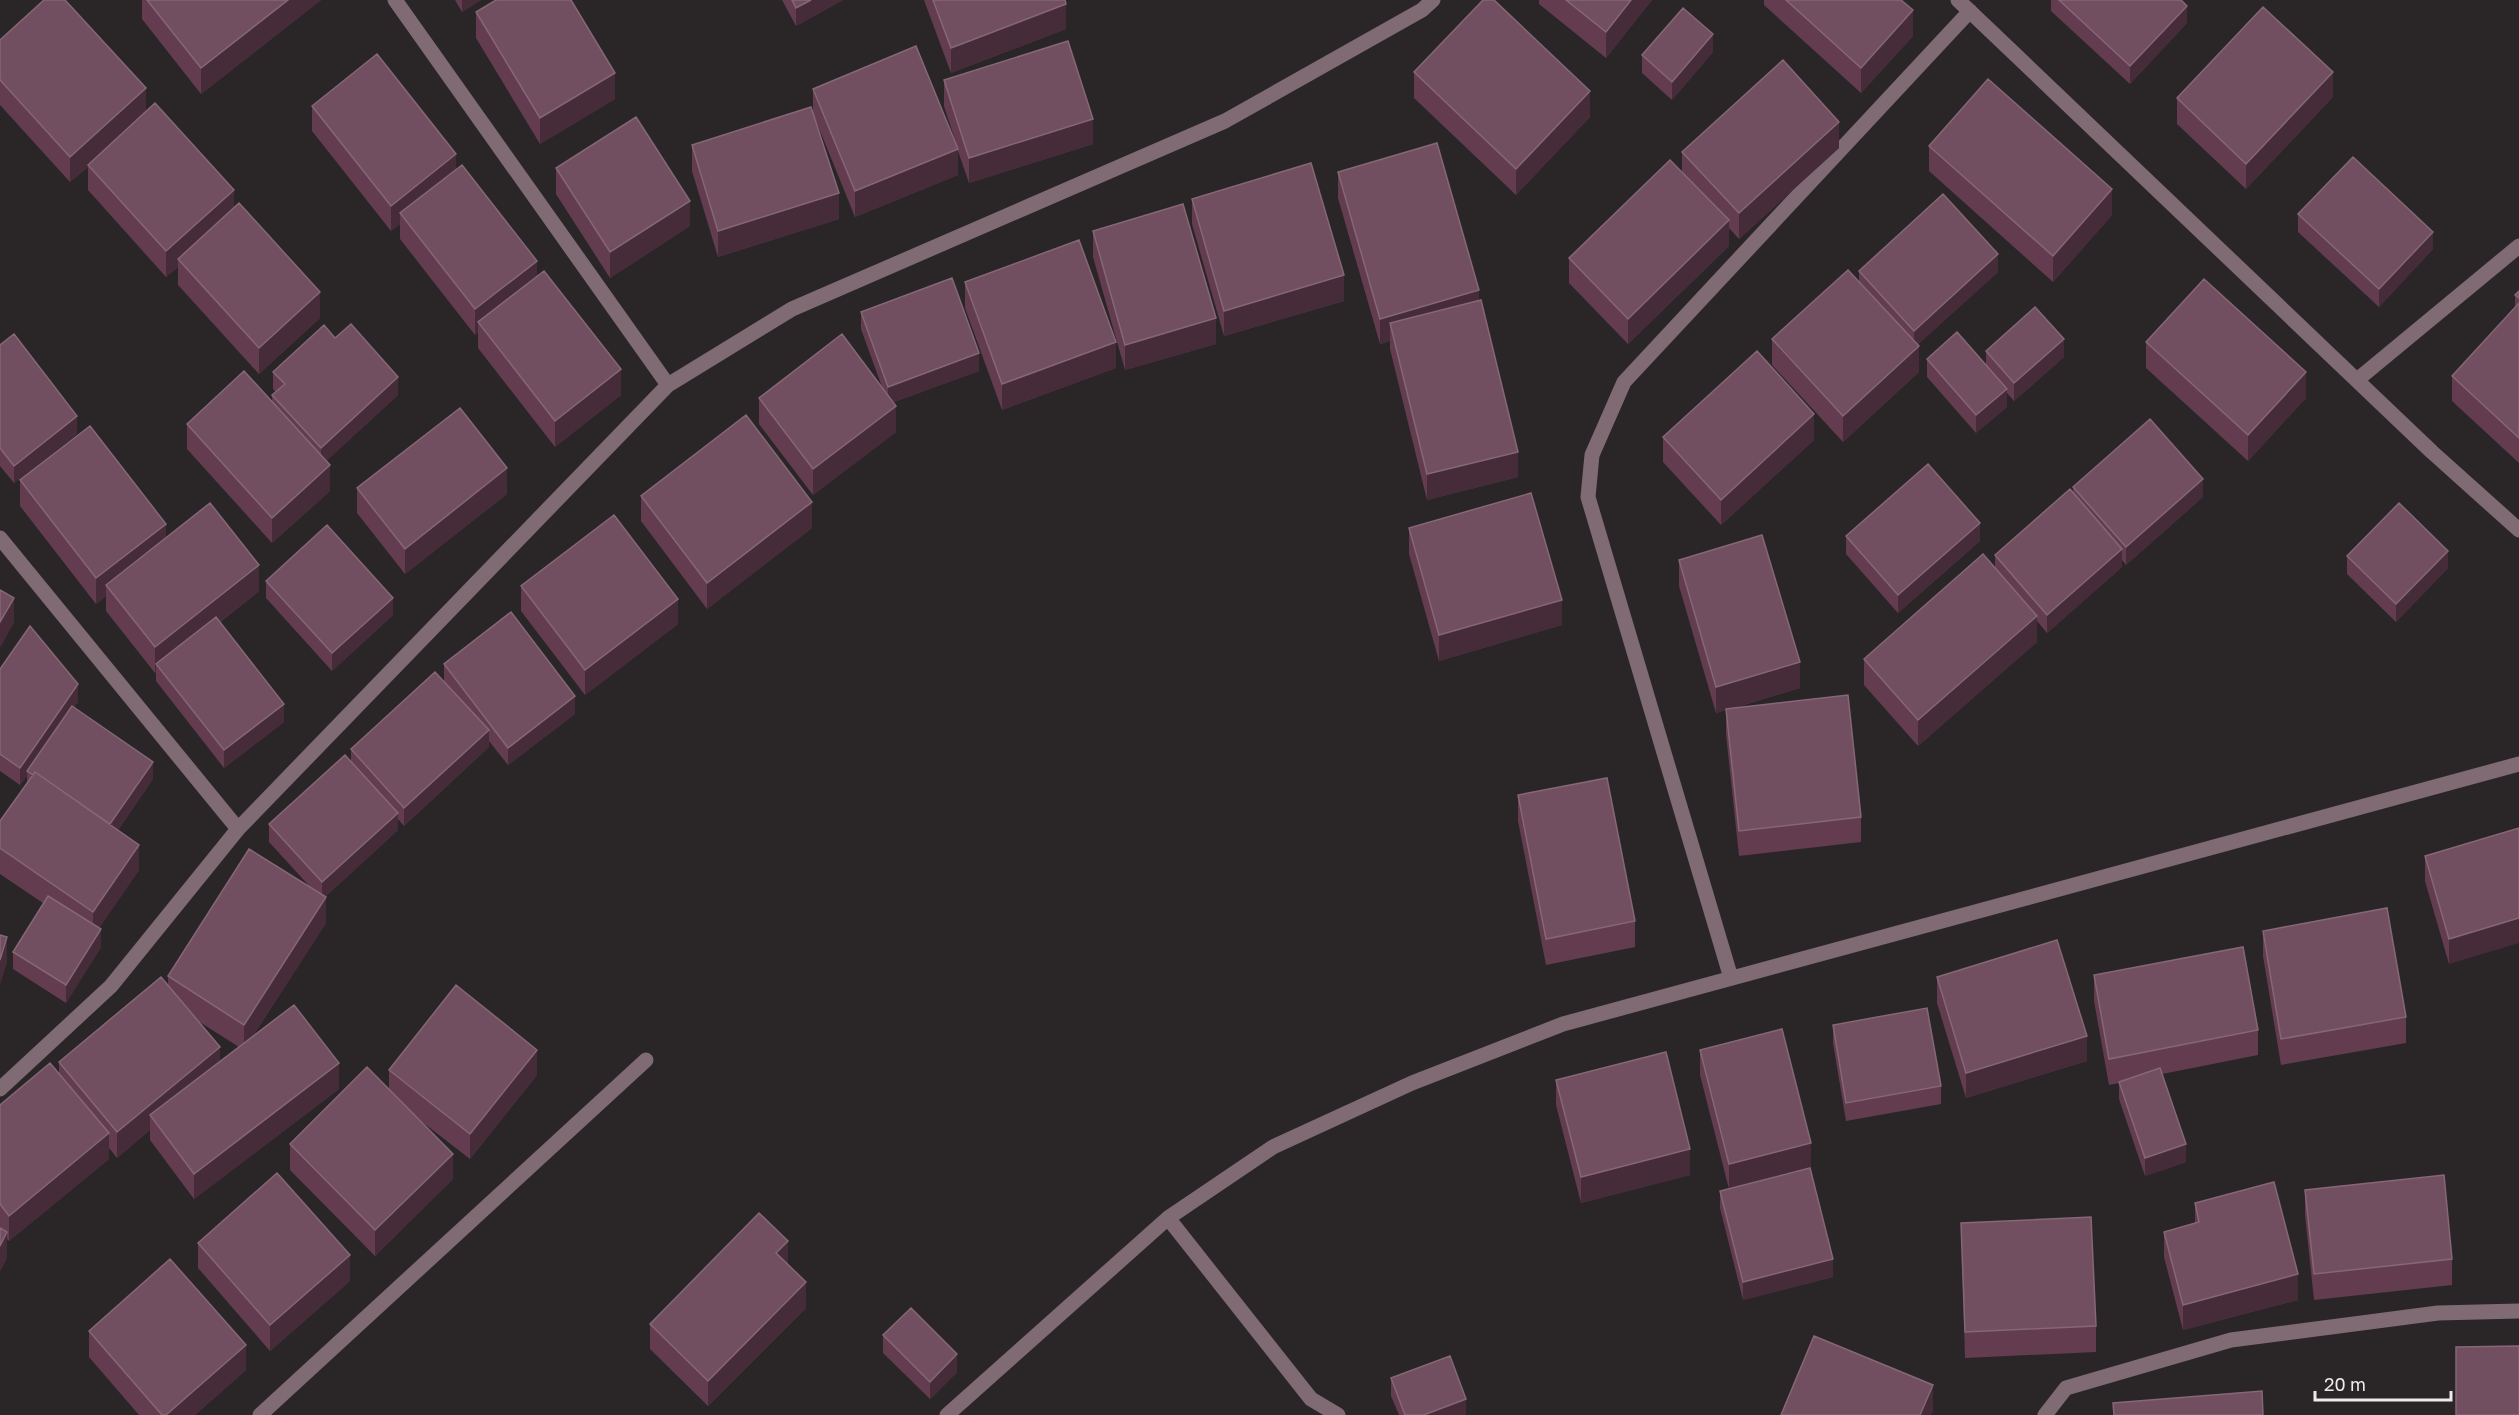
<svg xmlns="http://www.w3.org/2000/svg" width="2519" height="1415" viewBox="0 0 2519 1415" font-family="'Golos Text',sans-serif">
<rect width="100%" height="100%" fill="#2a2627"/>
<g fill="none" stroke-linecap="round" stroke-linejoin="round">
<path stroke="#806b75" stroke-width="15" d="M 395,0 L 668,385
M 1958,0 L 2432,452 L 2519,530
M 2357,380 L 2519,246
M 0,538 L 238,829
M 1731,978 L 1588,497 L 1592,455 L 1624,382 L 1970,11
M 0,1089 L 111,986 L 238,829 L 668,385 L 792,309 L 1225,121 L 1422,10 L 1433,0
M 1168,1218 L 1311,1399 L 1338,1415
M 260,1415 L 646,1060
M 947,1415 L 1168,1218 L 1273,1147 L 1412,1083 L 1563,1024 L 2519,764
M 2045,1415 L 2066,1388 L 2231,1340 L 2438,1313 L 2519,1311"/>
</g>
<path fill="#633c50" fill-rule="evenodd" d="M 142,0 L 321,0 L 201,94 L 142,19 Z
M 455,0 L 481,0 L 462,12 Z
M 782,0 L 843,0 L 796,26 Z
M 924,0 L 1065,0 L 1066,29 L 951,73 Z
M 1539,0 L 1652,0 L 1606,58 L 1539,4 Z
M 1764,0 L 1901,0 L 1913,36 L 1861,93 L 1764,5 Z
M 2051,0 L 2181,0 L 2187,23 L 2130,84 L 2051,11 Z
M 476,12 L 615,99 L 540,144 L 476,38 Z
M 0,40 L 146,111 L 234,208 L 320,318 L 259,374 L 178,285 L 178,267 L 166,277 L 88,190 L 88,167 L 70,182 L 0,105 Z
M 1713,52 L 1672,100 L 1642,73 L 1642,55 Z
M 1414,72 L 1590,117 L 1516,195 L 1414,98 Z
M 944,80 L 1093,144 L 969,183 L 958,151 L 958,175 L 855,217 L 814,116 L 839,219 L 718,257 L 692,171 L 692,145 L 813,114 L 813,89 L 956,143 L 944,106 Z
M 2333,97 L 2246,189 L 2177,124 L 2177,98 Z
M 312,106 L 456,170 L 537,277 L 621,395 L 555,447 L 478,348 L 478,332 L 475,335 L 400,239 L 400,224 L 391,231 L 312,131 Z
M 1929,146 L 2112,215 L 2053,282 L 1929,171 Z
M 1839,148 L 1739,239 L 1729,228 L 1729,246 L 1628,344 L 1569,283 L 1569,258 L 1682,172 L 1682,152 Z
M 556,168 L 690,226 L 610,278 L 556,194 Z
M 1338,172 L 1479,301 L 1518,477 L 1427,500 L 1390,349 L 1390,341 L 1380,344 L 1338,198 Z
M 1192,199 L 1344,301 L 1224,336 L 1192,224 Z
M 2298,214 L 2433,249 L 2379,307 L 2298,232 Z
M 1093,231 L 1216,344 L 1125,370 L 1093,257 Z
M 1859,271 L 1998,272 L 1917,345 L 1919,372 L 1843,442 L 1772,365 L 1772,339 L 1859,281 Z
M 965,282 L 1116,368 L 1002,410 L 965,308 Z
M 2519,291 L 2519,463 L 2452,401 L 2452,376 L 2515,307 L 2515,295 Z
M 861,312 L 979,371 L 894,402 L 896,432 L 813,495 L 759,424 L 759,398 L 882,387 L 861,329 Z
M 335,338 L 398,395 L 326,461 L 330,491 L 272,543 L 187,449 L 187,424 L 272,401 L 272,395 L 276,392 L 273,389 L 273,372 Z
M 2146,342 L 2306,398 L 2248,461 L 2146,368 Z
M 0,345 L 77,434 L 14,483 L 0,466 Z
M 1986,351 L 2064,357 L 2014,401 L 2007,393 L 2007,407 L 1976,433 L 1927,377 L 1927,359 L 1986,365 Z
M 1663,437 L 1814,440 L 1721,525 L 1663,462 Z
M 20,480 L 166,538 L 259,591 L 220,622 L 284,722 L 224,768 L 156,681 L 156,671 L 155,673 L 106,611 L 106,596 L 96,604 L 20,506 Z
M 2073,487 L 2203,497 L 2126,565 L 2122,560 L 2122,567 L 2047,633 L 2037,621 L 2037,642 L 1918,746 L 1864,685 L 1864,659 L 1995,568 L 1995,555 L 2073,493 Z
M 357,488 L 507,494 L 405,574 L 357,513 Z
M 641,496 L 812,528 L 707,609 L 641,521 Z
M 1409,528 L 1562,625 L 1439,661 L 1409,554 Z
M 1846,536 L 1980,541 L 1898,613 L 1846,554 Z
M 2347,556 L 2448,568 L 2396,622 L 2347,574 Z
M 1679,560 L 1800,688 L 1734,708 L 1861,817 L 1861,842 L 1739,856 L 1726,734 L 1726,710 L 1716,713 L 1679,586 Z
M 266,581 L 393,615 L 332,671 L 266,598 Z
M 521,586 L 678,624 L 585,695 L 521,611 Z
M 444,664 L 575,714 L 508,765 L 489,741 L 489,747 L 404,826 L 398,819 L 398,830 L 325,897 L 326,923 L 253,1036 L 339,1089 L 194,1199 L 150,1140 L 150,1130 L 117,1158 L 109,1148 L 109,1159 L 9,1241 L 7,1239 L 7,1258 L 0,1271 L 0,1105 L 59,1073 L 59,1062 L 168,984 L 168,976 L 312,889 L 269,842 L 269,824 L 351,761 L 351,749 L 444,681 ZM 198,1021 L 239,1047 L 220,1062 Z
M 0,669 L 78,702 L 74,707 L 153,779 L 118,830 L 139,870 L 99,928 L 101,947 L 66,1003 L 13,969 L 13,952 L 43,903 L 0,874 L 0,821 L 27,783 L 27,776 L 20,785 L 0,771 Z
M 1518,795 L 1635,921 L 1635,947 L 1546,965 L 1518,821 Z
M 2519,828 L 2449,964 L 2425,881 L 2425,856 Z
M 2263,931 L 2406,1017 L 2406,1043 L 2281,1065 L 2263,956 Z
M 2094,975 L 2258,1030 L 2258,1055 L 2162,1074 L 2186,1162 L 2145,1176 L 2119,1099 L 2119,1083 L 2109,1085 L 2094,1001 Z
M 1937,977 L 2087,1061 L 1966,1098 L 1937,1003 Z
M 1833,1025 L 1941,1086 L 1941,1104 L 1846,1121 L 1833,1043 Z
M 1700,1050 L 1811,1169 L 1833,1277 L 1743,1300 L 1720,1208 L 1720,1191 L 1729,1189 L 1700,1075 Z
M 389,1070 L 537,1075 L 470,1159 L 417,1118 L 453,1179 L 375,1256 L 290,1170 L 290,1144 L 389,1089 Z
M 1556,1080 L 1690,1175 L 1581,1203 L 1556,1105 Z
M 2305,1190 L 2452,1259 L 2452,1285 L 2314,1300 L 2305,1215 Z
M 2195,1203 L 2298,1300 L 2183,1330 L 2164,1257 L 2164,1232 L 2195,1223 Z
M 1961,1223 L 2096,1326 L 2096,1352 L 1965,1358 Z
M 198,1243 L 350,1281 L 270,1351 L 198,1268 Z
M 788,1265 L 806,1308 L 708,1406 L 650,1349 L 650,1324 Z
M 89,1331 L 246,1370 L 195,1415 L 139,1415 L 89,1357 Z
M 883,1335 L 957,1372 L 930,1399 L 883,1353 Z
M 1391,1378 L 1466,1415 L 1399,1415 L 1391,1396 Z"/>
<path fill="#462b38" d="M 288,0 L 321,0 L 201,94 L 201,68 Z
M 462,0 L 481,0 L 462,12 Z
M 811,0 L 843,0 L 796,26 L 796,8 Z
M 1631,0 L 1652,0 L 1606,58 L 1606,32 Z
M 1066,4 L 1066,29 L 951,73 L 951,48 Z
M 2187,6 L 2187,23 L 2130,84 L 2130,66 Z
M 1913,10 L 1913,36 L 1861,93 L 1861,68 Z
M 1713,34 L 1713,52 L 1672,100 L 1672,82 Z
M 2333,72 L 2333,97 L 2246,189 L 2246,164 Z
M 615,73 L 615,99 L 540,144 L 540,118 Z
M 146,88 L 146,114 L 88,165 L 88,167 L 70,182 L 70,157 Z
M 1590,91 L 1590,117 L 1516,195 L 1516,169 Z
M 1093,119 L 1093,144 L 969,183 L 969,158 Z
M 1839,122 L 1839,148 L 1739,239 L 1739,213 Z
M 958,149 L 958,175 L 855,217 L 855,191 Z
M 456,154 L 456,180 L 400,213 L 400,224 L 391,231 L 391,206 Z
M 2112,189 L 2112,215 L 2053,282 L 2053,256 Z
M 234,190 L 234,216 L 178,259 L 178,267 L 166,277 L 166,251 Z
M 839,193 L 839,219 L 718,257 L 718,231 Z
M 690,201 L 690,226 L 610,278 L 610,252 Z
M 1729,220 L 1729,246 L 1628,344 L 1628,319 Z
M 2433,232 L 2433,249 L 2379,307 L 2379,289 Z
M 1998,254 L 1998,272 L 1914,348 L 1914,331 Z
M 537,261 L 537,286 L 478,322 L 478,332 L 475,335 L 475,309 Z
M 1344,275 L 1344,301 L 1224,336 L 1224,311 Z
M 1479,290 L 1479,315 L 1390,323 L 1390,341 L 1380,344 L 1380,319 Z
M 320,292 L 320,318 L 259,374 L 259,348 Z
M 1216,318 L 1216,344 L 1125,370 L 1125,345 Z
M 2064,339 L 2064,357 L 2014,401 L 2014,383 Z
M 1116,342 L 1116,368 L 1002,410 L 1002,384 Z
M 1919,346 L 1919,372 L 1843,442 L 1843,416 Z
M 979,353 L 979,371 L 888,404 L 888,387 Z
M 621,369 L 621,395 L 555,447 L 555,421 Z
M 2306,372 L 2306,398 L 2248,461 L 2248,435 Z
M 398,377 L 398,395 L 321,466 L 321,448 Z
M 2007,389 L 2007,407 L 1976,433 L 1976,415 Z
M 896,406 L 896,432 L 813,495 L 813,469 Z
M 1814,414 L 1814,440 L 1721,525 L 1721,500 Z
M 77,416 L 77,434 L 14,483 L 14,466 Z
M 1518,452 L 1518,477 L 1427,500 L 1427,474 Z
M 330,465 L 330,491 L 272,543 L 272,518 Z
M 507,468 L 507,494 L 405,574 L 405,549 Z
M 2203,479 L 2203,497 L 2126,565 L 2126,547 Z
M 812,502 L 812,528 L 707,609 L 707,583 Z
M 1980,523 L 1980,541 L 1898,613 L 1898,595 Z
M 166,524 L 166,549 L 106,585 L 106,596 L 96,604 L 96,578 Z
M 2122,549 L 2122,567 L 2047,633 L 2047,615 Z
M 2448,551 L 2448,568 L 2396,622 L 2396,604 Z
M 259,565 L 259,591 L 160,668 L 156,664 L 156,671 L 155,673 L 155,647 Z
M 14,598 L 14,623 L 0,648 L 0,622 Z
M 393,598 L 393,615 L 332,671 L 332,653 Z
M 678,599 L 678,624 L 585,695 L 585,670 Z
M 1562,600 L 1562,625 L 1439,661 L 1439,635 Z
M 2037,616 L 2037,642 L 1918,746 L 1918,720 Z
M 1800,662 L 1800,688 L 1716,713 L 1716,687 Z
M 78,684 L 78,702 L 29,772 L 27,771 L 27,776 L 20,785 L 20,768 Z
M 575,696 L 575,714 L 508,765 L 508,748 Z
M 284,704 L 284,722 L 224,768 L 224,750 Z
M 489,730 L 489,747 L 404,826 L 404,808 Z
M 153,762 L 153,779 L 108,844 L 108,826 Z
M 398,813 L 398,830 L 322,900 L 322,882 Z
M 139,845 L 139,870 L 93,937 L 93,912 Z
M 326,897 L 326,923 L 244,1050 L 244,1025 Z
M 2519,918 L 2519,943 L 2449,964 L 2449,939 Z
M 101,929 L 101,947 L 66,1003 L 66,985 Z
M 7,937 L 7,963 L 0,985 L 0,960 Z
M 2087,1036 L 2087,1061 L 1966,1098 L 1966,1073 Z
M 220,1047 L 220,1072 L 150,1115 L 150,1130 L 117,1158 L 117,1132 Z
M 537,1050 L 537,1075 L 470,1159 L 470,1134 Z
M 339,1063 L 339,1089 L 194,1199 L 194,1174 Z
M 109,1133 L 109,1159 L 9,1241 L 9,1216 Z
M 1811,1143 L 1811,1169 L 1729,1190 L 1729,1164 Z
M 2186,1144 L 2186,1162 L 2145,1176 L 2145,1158 Z
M 1690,1149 L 1690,1175 L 1581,1203 L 1581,1177 Z
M 453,1154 L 453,1179 L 375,1256 L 375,1230 Z
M 7,1232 L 7,1258 L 0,1271 L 0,1246 Z
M 788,1241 L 788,1266 L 776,1253 Z
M 350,1255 L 350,1281 L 270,1351 L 270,1325 Z
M 1833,1259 L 1833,1277 L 1743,1300 L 1743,1282 Z
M 2298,1274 L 2298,1300 L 2183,1330 L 2183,1305 Z
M 806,1282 L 806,1308 L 708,1406 L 708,1381 Z
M 246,1345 L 246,1370 L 195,1415 L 166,1415 Z
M 957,1354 L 957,1372 L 930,1399 L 930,1382 Z
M 1933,1385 L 1933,1411 L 1931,1415 L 1920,1415 Z
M 1466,1399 L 1466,1415 L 1424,1415 Z"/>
<path fill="#724f60" stroke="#856776" stroke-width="1.5" d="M 44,0 L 65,0 L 146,88 L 70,157 L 0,80 L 0,40 Z
M 147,0 L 288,0 L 201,68 Z
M 496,0 L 571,0 L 615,73 L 540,118 L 476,12 Z
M 792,0 L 811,0 L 796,8 Z
M 933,0 L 1065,0 L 1066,4 L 951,48 Z
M 1483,0 L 1494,0 L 1590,91 L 1516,169 L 1414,72 Z
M 1566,0 L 1631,0 L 1606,32 Z
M 1786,0 L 1901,0 L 1913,10 L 1861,68 Z
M 2059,0 L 2181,0 L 2187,6 L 2130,66 Z
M 2263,7 L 2333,72 L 2246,164 L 2177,98 Z
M 1683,8 L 1713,34 L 1672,82 L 1642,55 Z
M 1068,41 L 1093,119 L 969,158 L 944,80 Z
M 916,46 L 958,149 L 855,191 L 813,89 Z
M 377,54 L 456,154 L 391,206 L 312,106 Z
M 1783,60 L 1839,122 L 1739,213 L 1682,152 Z
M 1988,79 L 2112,189 L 2053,256 L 1929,146 Z
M 155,103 L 234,190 L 166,251 L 88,165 Z
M 811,107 L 839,193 L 718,231 L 692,145 Z
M 636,117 L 690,201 L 610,252 L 556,168 Z
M 1437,143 L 1479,290 L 1380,319 L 1338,172 Z
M 2353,157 L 2433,232 L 2379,289 L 2298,214 Z
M 1670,160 L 1729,220 L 1628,319 L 1569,258 Z
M 1311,163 L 1344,275 L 1224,311 L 1192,199 Z
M 462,165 L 537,261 L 475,309 L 400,213 Z
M 1943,194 L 1998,254 L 1914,331 L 1859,271 Z
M 239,203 L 320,292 L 259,348 L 178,259 Z
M 1183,204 L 1216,318 L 1125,345 L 1093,231 Z
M 1079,240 L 1116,342 L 1002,384 L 965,282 Z
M 1848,270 L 1919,346 L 1843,416 L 1772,339 Z
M 544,271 L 621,369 L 555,421 L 478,322 Z
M 952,278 L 979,353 L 888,387 L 861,312 Z
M 2204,279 L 2306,372 L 2248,435 L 2146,342 Z
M 2519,291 L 2519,298 L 2515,295 Z
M 1481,300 L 1518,452 L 1427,474 L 1390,323 Z
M 2519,303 L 2519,438 L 2452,376 Z
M 2035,307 L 2064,339 L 2014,383 L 1986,351 Z
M 351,324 L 398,377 L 321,448 L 272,395 L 285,384 L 273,372 L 324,325 L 335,338 Z
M 1957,332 L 2007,389 L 1976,415 L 1927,359 Z
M 14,334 L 77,416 L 14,466 L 0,448 L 0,345 Z
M 842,334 L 896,406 L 813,469 L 759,398 Z
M 1757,351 L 1814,414 L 1721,500 L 1663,437 Z
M 244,371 L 330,465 L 272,518 L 187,424 Z
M 460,408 L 507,468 L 405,549 L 357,488 Z
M 746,415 L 812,502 L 707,583 L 641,496 Z
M 2150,419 L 2203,479 L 2126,547 L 2073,487 Z
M 90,426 L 166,524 L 96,578 L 20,480 Z
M 1928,464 L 1980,523 L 1898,595 L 1846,536 Z
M 2070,489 L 2122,549 L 2047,615 L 1995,555 Z
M 1531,493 L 1562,600 L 1439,635 L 1409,528 Z
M 210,503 L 259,565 L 155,647 L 106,585 Z
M 2399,503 L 2448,551 L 2396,604 L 2347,556 Z
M 614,515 L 678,599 L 585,670 L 521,586 Z
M 327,525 L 393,598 L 332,653 L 266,581 Z
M 1762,535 L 1800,662 L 1716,687 L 1679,560 Z
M 1983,554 L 2037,616 L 1918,720 L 1864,659 Z
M 0,590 L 14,598 L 0,622 Z
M 511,612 L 575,696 L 508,748 L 444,664 Z
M 216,617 L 284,704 L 224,750 L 156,664 Z
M 30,626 L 78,684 L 20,768 L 0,754 L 0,669 Z
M 435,672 L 489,730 L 404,808 L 351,749 Z
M 1848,695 L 1861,817 L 1739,831 L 1726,709 Z
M 72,706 L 153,762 L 110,824 L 35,772 L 33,775 L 27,771 Z
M 345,755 L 398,813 L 322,882 L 269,824 Z
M 35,772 L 139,845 L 93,912 L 0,848 L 0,821 Z
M 1607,778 L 1635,921 L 1546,939 L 1518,795 Z
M 2519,828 L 2519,918 L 2449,939 L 2425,856 Z
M 249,849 L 326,897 L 244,1025 L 168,976 Z
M 48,896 L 101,929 L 66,985 L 13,952 Z
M 2387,908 L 2406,1017 L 2281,1039 L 2263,931 Z
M 0,935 L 7,937 L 0,960 Z
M 2057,940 L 2087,1036 L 1966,1073 L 1937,977 Z
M 2243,947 L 2258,1030 L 2109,1059 L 2094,975 Z
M 161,977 L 220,1047 L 117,1132 L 59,1062 Z
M 456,985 L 537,1050 L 470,1134 L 389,1070 Z
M 294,1005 L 339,1063 L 194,1174 L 150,1115 Z
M 1927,1008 L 1941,1086 L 1846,1103 L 1833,1025 Z
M 1782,1029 L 1811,1143 L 1729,1164 L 1700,1050 Z
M 1666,1052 L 1690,1149 L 1581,1177 L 1556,1080 Z
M 50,1063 L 109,1133 L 9,1216 L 0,1204 L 0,1105 Z
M 367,1067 L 453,1154 L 375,1230 L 290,1144 Z
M 2160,1068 L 2186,1144 L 2145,1158 L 2119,1082 Z
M 1810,1168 L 1833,1259 L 1743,1282 L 1720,1191 Z
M 277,1173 L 350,1255 L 270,1325 L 198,1243 Z
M 2444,1175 L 2452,1259 L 2314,1274 L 2305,1190 Z
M 2274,1182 L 2298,1274 L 2183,1305 L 2164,1232 L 2199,1222 L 2195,1203 Z
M 759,1213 L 788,1241 L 776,1253 L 806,1282 L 708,1381 L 650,1324 Z
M 2091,1217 L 2096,1326 L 1965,1332 L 1961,1223 Z
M 0,1228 L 7,1232 L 0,1246 Z
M 170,1259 L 246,1345 L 166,1415 L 162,1415 L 89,1331 Z
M 911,1308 L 957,1354 L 930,1382 L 883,1335 Z
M 1814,1336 L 1933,1385 L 1920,1415 L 1781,1415 Z
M 2519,1346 L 2519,1415 L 2456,1415 L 2456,1347 Z
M 1450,1356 L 1466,1399 L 1424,1415 L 1405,1415 L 1391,1378 Z
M 2262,1391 L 2263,1415 L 2114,1415 L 2113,1403 Z"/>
<path d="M2315 1391v9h136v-9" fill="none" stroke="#eceaeb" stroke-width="3"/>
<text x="2324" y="1391" font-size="18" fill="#eceaeb" stroke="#2a2627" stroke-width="4.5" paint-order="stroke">20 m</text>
</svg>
